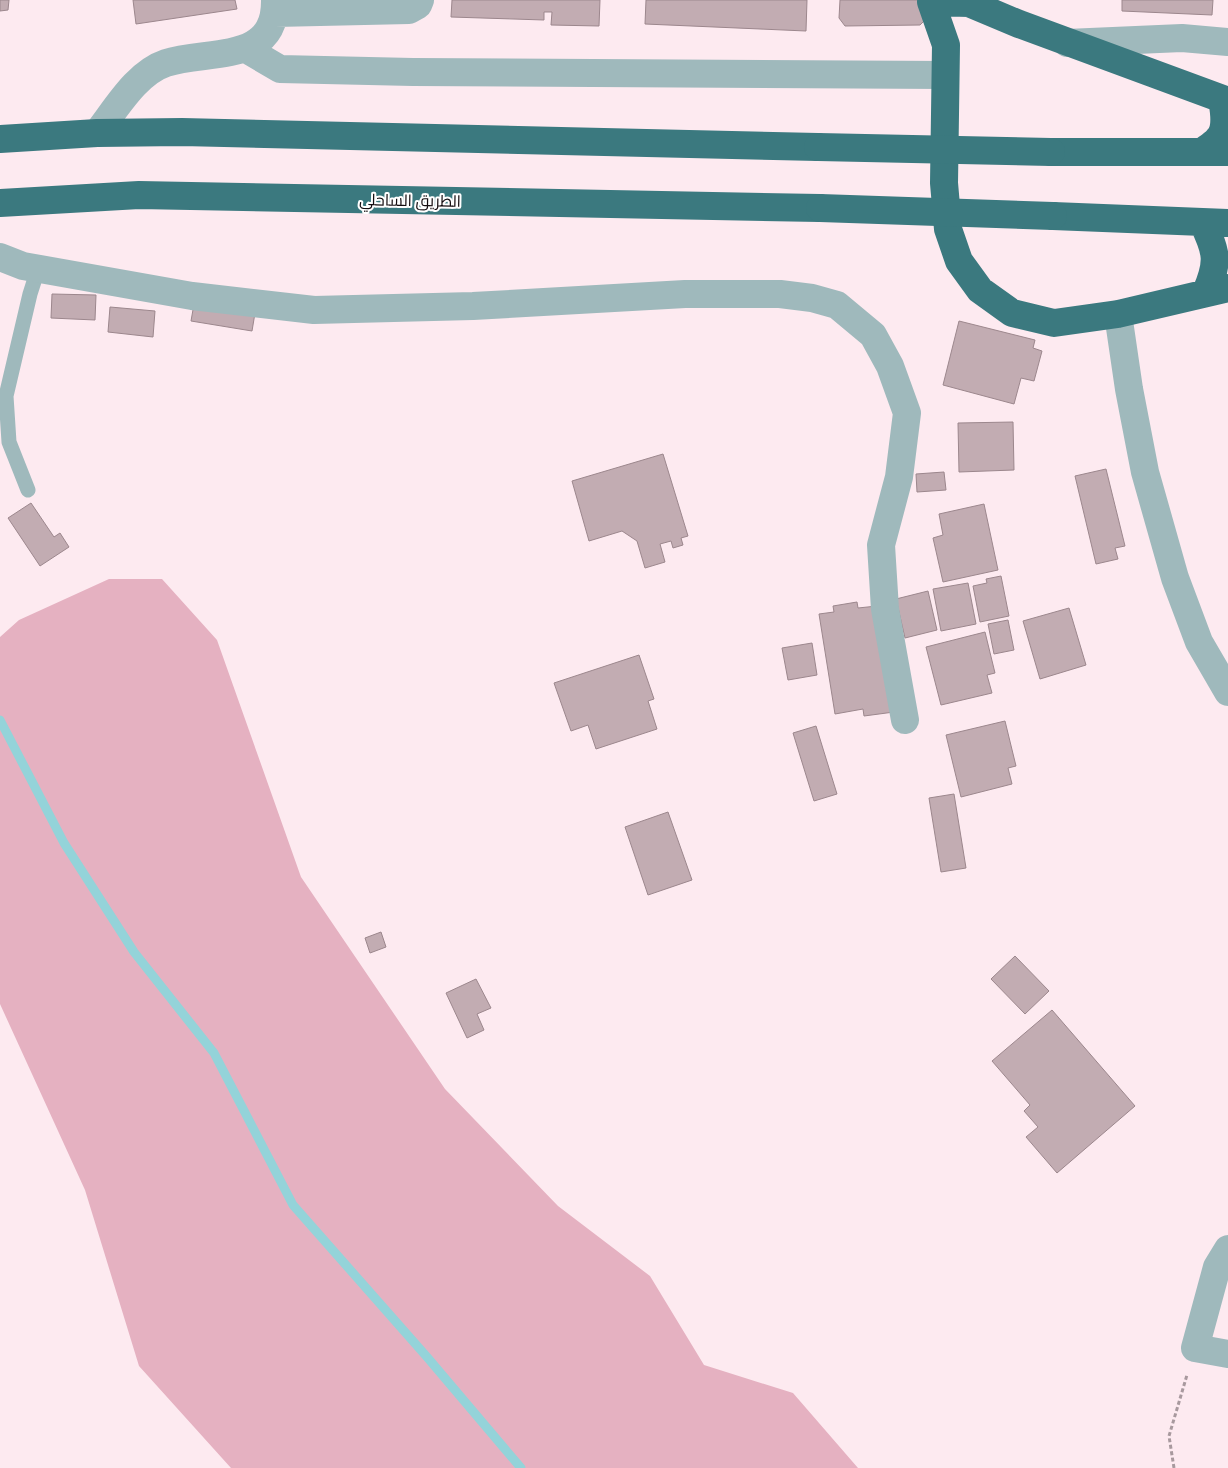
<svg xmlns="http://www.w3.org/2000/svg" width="1228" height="1468" viewBox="0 0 1228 1468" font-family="'Archivo Narrow',Cairo,sans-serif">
<rect width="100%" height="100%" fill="#fdeaf0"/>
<path fill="#e5b1c1" d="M 109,579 L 162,579 L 217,640 L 301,877 L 445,1089 L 558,1206 L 650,1276 L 704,1365 L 793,1393 L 858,1468 L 231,1468 L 139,1366 L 85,1190 L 0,1004 L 0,637 L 19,620 Z"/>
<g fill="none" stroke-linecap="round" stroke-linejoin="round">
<path stroke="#94d3d9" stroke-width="9" d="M 0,720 L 64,843 L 134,952 L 214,1053 L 293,1205 L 427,1357 L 521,1468"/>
</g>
<path fill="#c2acb2" stroke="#9c878d" d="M 0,0 L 9,0 L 8,10 L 0,11 Z
M 133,0 L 235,0 L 237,9 L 136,24 Z
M 452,0 L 600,0 L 599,26 L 551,25 L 552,12 L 544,12 L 544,20 L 451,17 Z
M 646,0 L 807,0 L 806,31 L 645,24 Z
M 840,0 L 929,0 L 929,16 L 920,25 L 845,26 L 839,18 Z
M 1122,0 L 1213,0 L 1212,15 L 1122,11 Z
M 52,294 L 96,295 L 95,320 L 51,318 Z
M 194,304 L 255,313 L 252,331 L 191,321 Z
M 110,307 L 155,311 L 153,337 L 108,332 Z
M 959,321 L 1035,340 L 1033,348 L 1042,351 L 1034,381 L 1021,378 L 1014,404 L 943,385 Z
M 1013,422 L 1014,470 L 959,472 L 958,423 Z
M 663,454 L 688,536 L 681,538 L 683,545 L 673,548 L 671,541 L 660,544 L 665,562 L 645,568 L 637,541 L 622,531 L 589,541 L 572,481 Z
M 1106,469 L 1125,546 L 1115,548 L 1118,559 L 1096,564 L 1075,476 Z
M 944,472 L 946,490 L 917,492 L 916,474 Z
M 31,503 L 54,537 L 60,533 L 69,547 L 40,566 L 8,518 Z
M 984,504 L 998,570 L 943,582 L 933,538 L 943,535 L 939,514 Z
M 1001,576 L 1009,616 L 980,622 L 973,586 L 987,583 L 986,579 Z
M 968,583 L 976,624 L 941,631 L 933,589 Z
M 928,591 L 937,630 L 905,638 L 896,599 Z
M 857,602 L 858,608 L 877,606 L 894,712 L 864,716 L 863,709 L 835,714 L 819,614 L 834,612 L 833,606 Z
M 1069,608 L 1086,665 L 1040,679 L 1023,621 Z
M 1008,620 L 1014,650 L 994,654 L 988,624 Z
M 985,632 L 995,673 L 987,675 L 992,693 L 941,705 L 926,647 Z
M 812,643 L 817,675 L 788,680 L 782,648 Z
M 639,655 L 654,699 L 648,701 L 657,729 L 596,749 L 588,725 L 571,731 L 554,683 Z
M 1005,721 L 1016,766 L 1008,768 L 1012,784 L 961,797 L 946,735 Z
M 816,726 L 837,794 L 814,801 L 793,733 Z
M 954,794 L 966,868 L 941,872 L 929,798 Z
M 668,812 L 692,880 L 648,895 L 625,827 Z
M 381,932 L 386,947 L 370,953 L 365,938 Z
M 1015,956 L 1049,991 L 1025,1014 L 991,979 Z
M 476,979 L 491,1008 L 477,1014 L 484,1030 L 467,1038 L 446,993 Z
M 1052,1010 L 1135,1106 L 1057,1173 L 1026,1137 L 1038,1127 L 1024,1111 L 1030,1105 L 992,1061 Z"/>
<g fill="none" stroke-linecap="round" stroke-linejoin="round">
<path stroke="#a8999e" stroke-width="3" stroke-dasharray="4 2.5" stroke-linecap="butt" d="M 1174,1468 L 1169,1436 L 1187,1375"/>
<path stroke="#9fb9bc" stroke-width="15" d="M 28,490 L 9,442 L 6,396 L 30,294 L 38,269"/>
<path stroke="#9fb9bc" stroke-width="28" d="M 275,13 L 409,10 L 418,5 L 420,0
M 1067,43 L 1182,38 L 1228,42
M 246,49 L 280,69 L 413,72 L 945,75
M 97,133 C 116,109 136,73 166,63 C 208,49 276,65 275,0
M 0,257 L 23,266 L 192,296 L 314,310 L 473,306 L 685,294 L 780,294 L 812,298 L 837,305 L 873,335 L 890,366 L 907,413 L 899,477 L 881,545 L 885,609 L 905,720
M 1118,314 L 1129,389 L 1145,472 L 1175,578 L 1199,642 L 1228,692
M 1228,1249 L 1217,1267 L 1195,1348 L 1228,1354"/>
<path stroke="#3b797f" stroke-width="28" d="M 1228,101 L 1019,24 L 969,3 L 931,2 L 946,45 L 944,183 L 948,229 L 959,261 L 980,290 L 1012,313 L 1054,323 L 1118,314 L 1228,288
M 0,139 L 97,133 L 182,132 L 818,147
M 1051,152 L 1228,152
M 1202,152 C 1207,148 1214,144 1218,139 C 1228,129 1224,111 1222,99
M 0,203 L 139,195 L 820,208
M 1053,216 L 1228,223
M 1203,223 C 1217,252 1219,262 1206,292"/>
<path stroke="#3b797f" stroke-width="28" d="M 818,147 L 1051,152
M 820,208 L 1053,216"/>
</g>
<g text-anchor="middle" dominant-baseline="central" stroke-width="4" stroke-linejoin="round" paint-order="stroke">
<g font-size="16" fill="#140c0f" stroke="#fff">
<text transform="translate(410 200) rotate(1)">الطريق الساحلي</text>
</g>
</g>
</svg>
